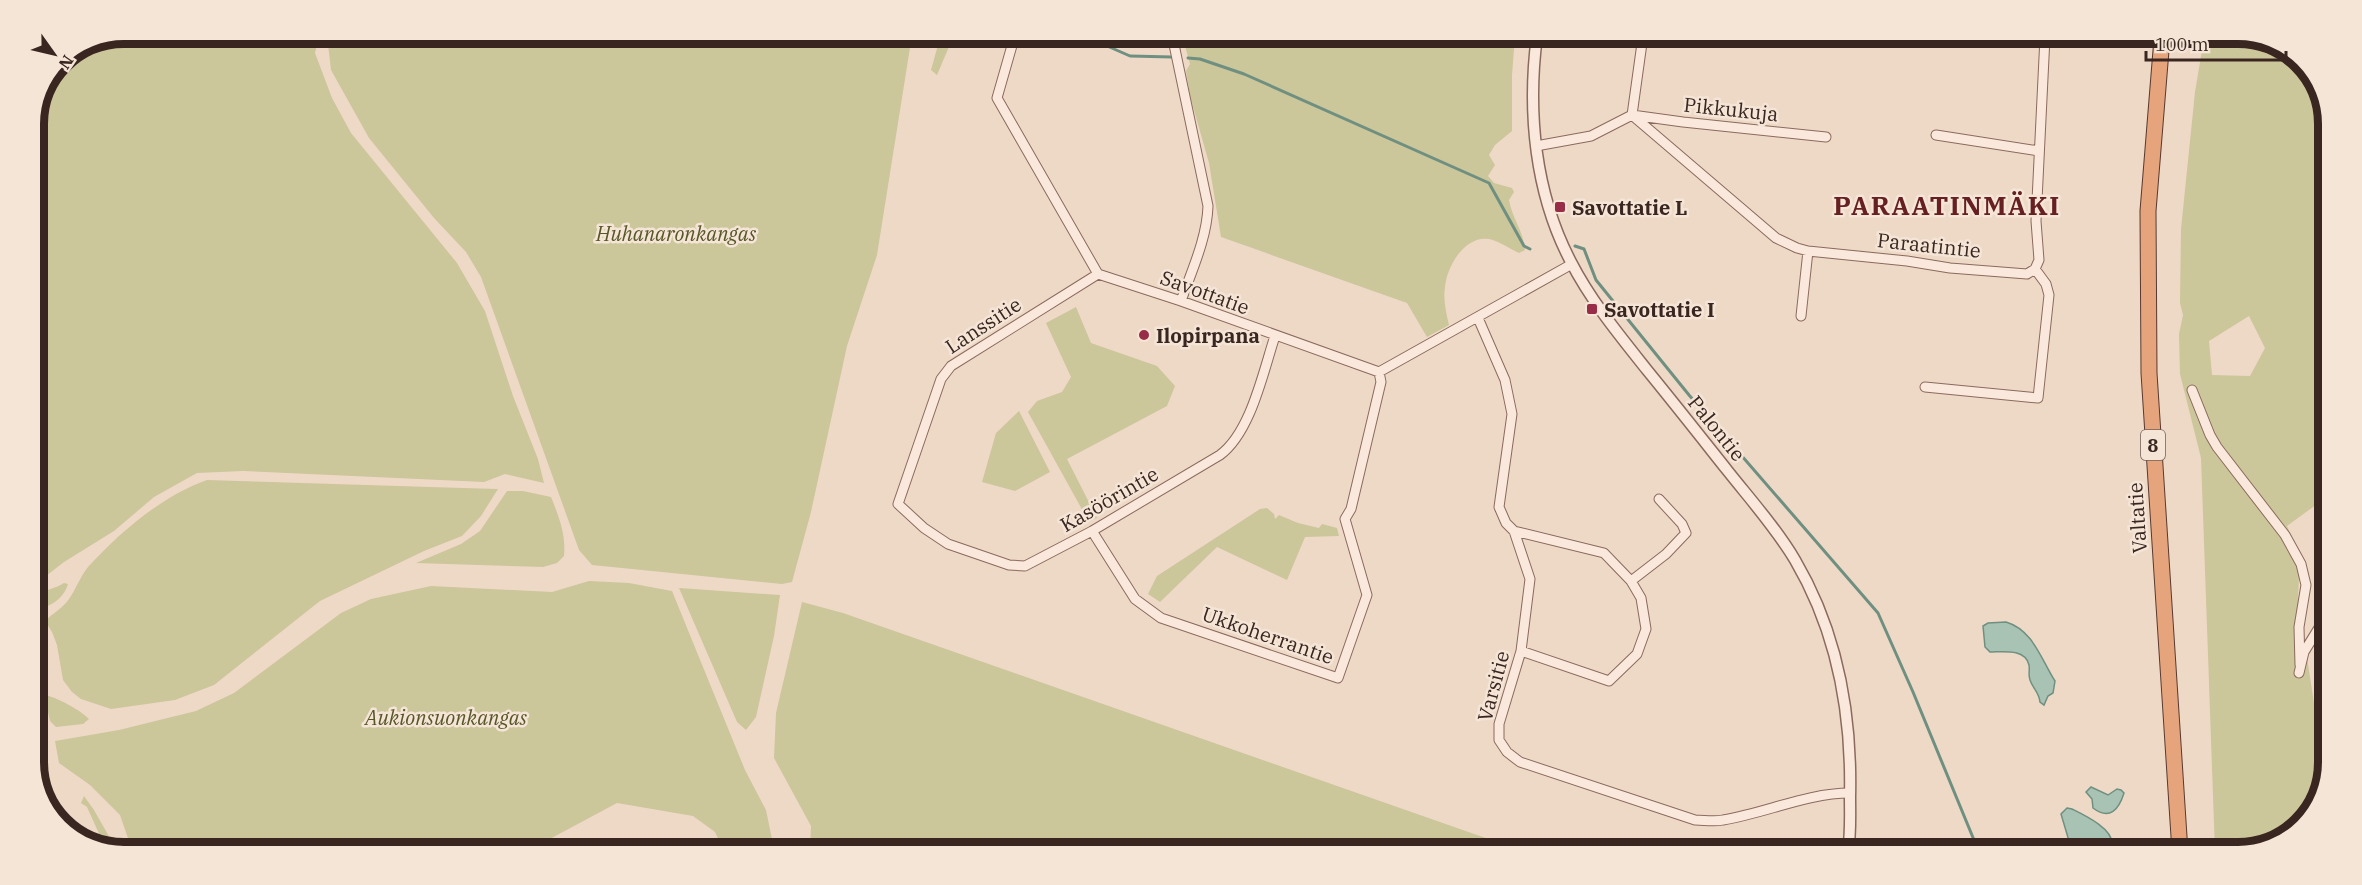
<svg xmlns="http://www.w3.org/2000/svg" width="2362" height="885" viewBox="0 0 2362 885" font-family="'IBM Plex Serif',serif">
<rect width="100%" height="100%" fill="#eed9c7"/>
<path fill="#ccc69b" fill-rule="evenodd" d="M 123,33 L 320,33 L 315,53 L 332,98 L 351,133 L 457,263 L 485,311 L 513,396 L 538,459 L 544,483 L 505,474 L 484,482 L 243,471 L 197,473 L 154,497 L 114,531 L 64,562 L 33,586 L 33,118 L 60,59 Z
M 336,33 L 912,35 L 877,255 L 847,346 L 811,512 L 792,582 L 782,584 L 592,565 L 579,550 L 481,277 L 466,252 L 434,218 L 369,138 L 331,70 L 328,44 Z
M 943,35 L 954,35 L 937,75 L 931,70 L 938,45 Z
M 1190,35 L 1515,36 L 1512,75 L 1512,131 L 1495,145 L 1489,155 L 1495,165 L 1488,176 L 1494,183 L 1512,188 L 1514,192 L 1509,200 C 1512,218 1524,232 1525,250 L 1519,253 C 1510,249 1499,241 1489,239 C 1465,235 1447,266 1445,287 C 1443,300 1446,312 1449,325 L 1427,337 L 1407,303 L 1221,237 L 1209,163 L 1190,96 L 1186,71 L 1190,64 L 1185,46 Z
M 2204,38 L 2268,38 L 2311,69 L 2329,117 L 2326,483 L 2324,499 L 2287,526 L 2300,553 L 2298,599 L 2324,768 L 2324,791 L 2289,837 L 2239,852 L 2215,852 L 2201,458 L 2180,374 L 2179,334 L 2183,315 L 2180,303 L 2181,229 L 2195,92 ZM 2249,316 L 2265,348 L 2250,376 L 2212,375 L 2209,341 Z
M 1076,307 L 1091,343 L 1157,366 L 1175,386 L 1167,406 L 1067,459 L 1097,518 L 1089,522 L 1028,412 L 1037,401 L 1062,392 L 1071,377 L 1046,323 Z
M 1019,411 L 1050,472 L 1015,491 L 982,482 L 996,433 Z
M 207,480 L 463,488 L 498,489 L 481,516 L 462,536 L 424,551 L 320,601 L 214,685 L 175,700 L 111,709 L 81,699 L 72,692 L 63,680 L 57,645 L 52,632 L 45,621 C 53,613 62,609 69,599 C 76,589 80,577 88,567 C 120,532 162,496 207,480 Z
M 507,491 L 523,491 L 551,497 C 559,517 566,534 564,556 L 557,563 L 543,567 L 416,563 L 461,544 L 480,531 Z
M 1267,508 L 1274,514 L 1275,519 L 1279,515 L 1298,523 L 1319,528 L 1322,524 L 1337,528 L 1339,536 L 1305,537 L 1287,580 L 1217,547 L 1160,602 L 1148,594 L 1157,576 L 1260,509 Z
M 589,581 L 629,583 L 672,591 L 745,770 L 766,810 L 774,849 L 723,849 L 715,832 L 693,816 L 617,803 L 546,841 L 541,848 L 131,847 L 120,815 L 90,785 L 59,763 L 55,741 L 119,730 L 196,711 L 234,693 L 341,613 L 371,599 L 431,586 L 552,592 Z
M 64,583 L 68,584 C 63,600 49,608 33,610 L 33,595 C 44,590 55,589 64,583 Z
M 679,588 L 780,595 L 774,636 L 756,717 L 746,730 L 737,722 Z
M 802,602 L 843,613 L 1520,850 L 810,849 L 811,826 L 774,758 L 776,713 Z
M 44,695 C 55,696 82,711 89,719 L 83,724 L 56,727 L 50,721 Z
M 33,741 L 42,742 L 48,748 L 47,755 L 33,764 Z
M 84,796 L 94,810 L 115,847 L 105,847 L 87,807 L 81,803 Z"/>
<path fill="#a8c2b4" stroke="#6f9080" stroke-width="1.5" d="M 2006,622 C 2033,630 2041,659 2055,681 L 2053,693 L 2048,696 L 2044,705 L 2040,702 C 2039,692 2033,689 2030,680 C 2028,675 2030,670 2029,665 C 2025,648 2002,652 1990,652 L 1985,647 L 1983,626 L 1988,623 Z
M 2091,787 L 2108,795 L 2117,789 L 2121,790 L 2124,793 C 2119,809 2110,821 2093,808 L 2092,799 L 2086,792 Z
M 2067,808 L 2072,809 C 2084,815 2114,829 2112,845 L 2105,852 L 2087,852 L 2081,841 L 2073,843 L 2069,841 L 2061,814 Z"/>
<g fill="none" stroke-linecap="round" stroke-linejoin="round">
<path stroke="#6f9080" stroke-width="3" d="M 1082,35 L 1130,56 L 1172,57
M 1188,58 L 1200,59 L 1244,74 L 1489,183 L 1524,246 L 1530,249
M 1575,246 L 1584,249 L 1596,280 L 1689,395 L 1878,613 L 1913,692 L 1974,840"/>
<defs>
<path id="minor" d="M 1015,35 L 997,98 L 1098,274 L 1181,301 L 1379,372 L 1572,264
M 1172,35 L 1208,206 C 1207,238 1192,270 1181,301
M 1632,115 L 1776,238 L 1797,248 L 1808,251 L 1907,261 L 1950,268 L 2027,274 L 2035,269 L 2039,260 L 2036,221 L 2045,37
M 1632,115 L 1683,122 L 1826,137
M 1632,115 L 1643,36
M 1936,135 L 2039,151
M 1536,146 L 1591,136 L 1632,115
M 1098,274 L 951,366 L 941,379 L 898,504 L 924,528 L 948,544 L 1009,565 L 1025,566 L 1092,531 L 1220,455 C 1251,432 1263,372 1275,336
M 1801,316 L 1808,251
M 1478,318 L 1505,380 L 1512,414 L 1499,507 L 1506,523 L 1514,531 L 1530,579 L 1521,651 L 1499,724 L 1499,740 L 1507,752 L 1520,762 L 1695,820 C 1704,820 1714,822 1723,820 C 1766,813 1807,793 1850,793
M 1925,387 L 2038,398 L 2049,295 L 2046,284 L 2035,269
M 2192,390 L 2210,435 L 2217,447 L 2285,535 L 2301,564 L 2306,585 L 2299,627 L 2300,665
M 1092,531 L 1135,599 L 1161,618 L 1338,678 L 1367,595 L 1345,519 L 1351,509 L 1381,382 L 1379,372
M 1514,531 L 1604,553 L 1631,581 L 1641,598 L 1646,629 L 1637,654 L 1609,681 L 1521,651
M 1631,581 L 1666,554 L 1686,533 L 1682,524 L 1659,499
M 2299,673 L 2304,652 L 2325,618
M 2322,786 L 2324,785"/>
<path id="tertiary" d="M 1537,36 C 1527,112 1535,194 1571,262 C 1591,301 1620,336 1647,370 C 1674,403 1700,436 1727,470 C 1750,499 1776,528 1795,560 C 1838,633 1852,714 1850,797 C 1850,815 1851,833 1848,851"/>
<path id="trunk" d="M 2162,38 L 2148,211 L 2149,373 L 2180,852"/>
</defs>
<use href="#minor" stroke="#8a6a5d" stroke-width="11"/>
<use href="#tertiary" stroke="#8a6a5d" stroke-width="13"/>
<use href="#trunk" stroke="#583930" stroke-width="17"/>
<use href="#minor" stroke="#f9e8db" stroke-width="9"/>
<use href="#tertiary" stroke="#f9e8db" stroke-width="10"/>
<use href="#trunk" stroke="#e6a47d" stroke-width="15"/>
</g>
<g fill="#982d48" stroke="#f5e5d7" stroke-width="2">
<rect x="1554" y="201" width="12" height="12" rx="3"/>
<rect x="1586" y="303" width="12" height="12" rx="3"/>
<circle cx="1144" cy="335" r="6"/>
</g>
<g text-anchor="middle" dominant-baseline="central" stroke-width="5" stroke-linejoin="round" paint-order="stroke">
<rect fill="#f5e5d7" stroke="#725f57" stroke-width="1.5" x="2141" y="430" width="24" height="30" rx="4.5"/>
<g font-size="18" font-weight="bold" fill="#3a2620">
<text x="2153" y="445">8</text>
</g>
<g font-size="20" fill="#3a2620" stroke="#f5e5d7">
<text transform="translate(1731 109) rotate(6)">Pikkukuja</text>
<text transform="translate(1929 245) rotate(6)">Paraatintie</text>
<text transform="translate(1205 292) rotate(20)">Savottatie</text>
<text transform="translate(983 325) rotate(-33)">Lanssitie</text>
<text transform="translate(1717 428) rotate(51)">Palontie</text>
<text transform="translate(1109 499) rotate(-30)">Kasöörintie</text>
<text transform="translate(2137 518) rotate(-94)">Valtatie</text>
<text transform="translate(1268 635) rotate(19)">Ukkoherrantie</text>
<text transform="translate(1493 686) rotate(-75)">Varsitie</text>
</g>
<g font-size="20" font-weight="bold" fill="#3a2620" stroke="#f5e5d7" text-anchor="start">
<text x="1572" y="207">Savottatie L</text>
<text x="1604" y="309">Savottatie I</text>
<text x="1156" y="335">Ilopirpana</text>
</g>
<g font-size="20" font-style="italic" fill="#565627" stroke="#f5e5d7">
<text x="676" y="233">Huhanaronkangas</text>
<text x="446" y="717">Aukionsuonkangas</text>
</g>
<g font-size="26" font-weight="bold" letter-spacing="1.5" fill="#662022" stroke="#f5e5d7">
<text x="1947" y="205">PARAATINMÄKI</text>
</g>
</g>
<path d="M0 0H2362V885H0ZM124 44H2238A80 80 0 0 1 2318 124V762A80 80 0 0 1 2238 842H124A80 80 0 0 1 44 762V124A80 80 0 0 1 124 44Z" fill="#f5e5d7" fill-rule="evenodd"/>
<path fill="none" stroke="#3a2620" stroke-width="8" d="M124 44H2238A80 80 0 0 1 2318 124V762A80 80 0 0 1 2238 842H124A80 80 0 0 1 44 762V124A80 80 0 0 1 124 44Z"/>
<g transform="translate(54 54) rotate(124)" stroke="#f5e5d7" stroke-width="4.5" paint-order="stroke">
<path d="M0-4.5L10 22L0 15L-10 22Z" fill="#3a2620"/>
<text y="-9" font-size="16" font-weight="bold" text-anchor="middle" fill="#3a2620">N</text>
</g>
<path d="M2146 51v9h140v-9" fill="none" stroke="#3a2620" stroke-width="3"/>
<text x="2155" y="51" font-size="18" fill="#3a2620" stroke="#f5e5d7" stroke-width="4.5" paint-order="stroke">100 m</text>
</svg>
